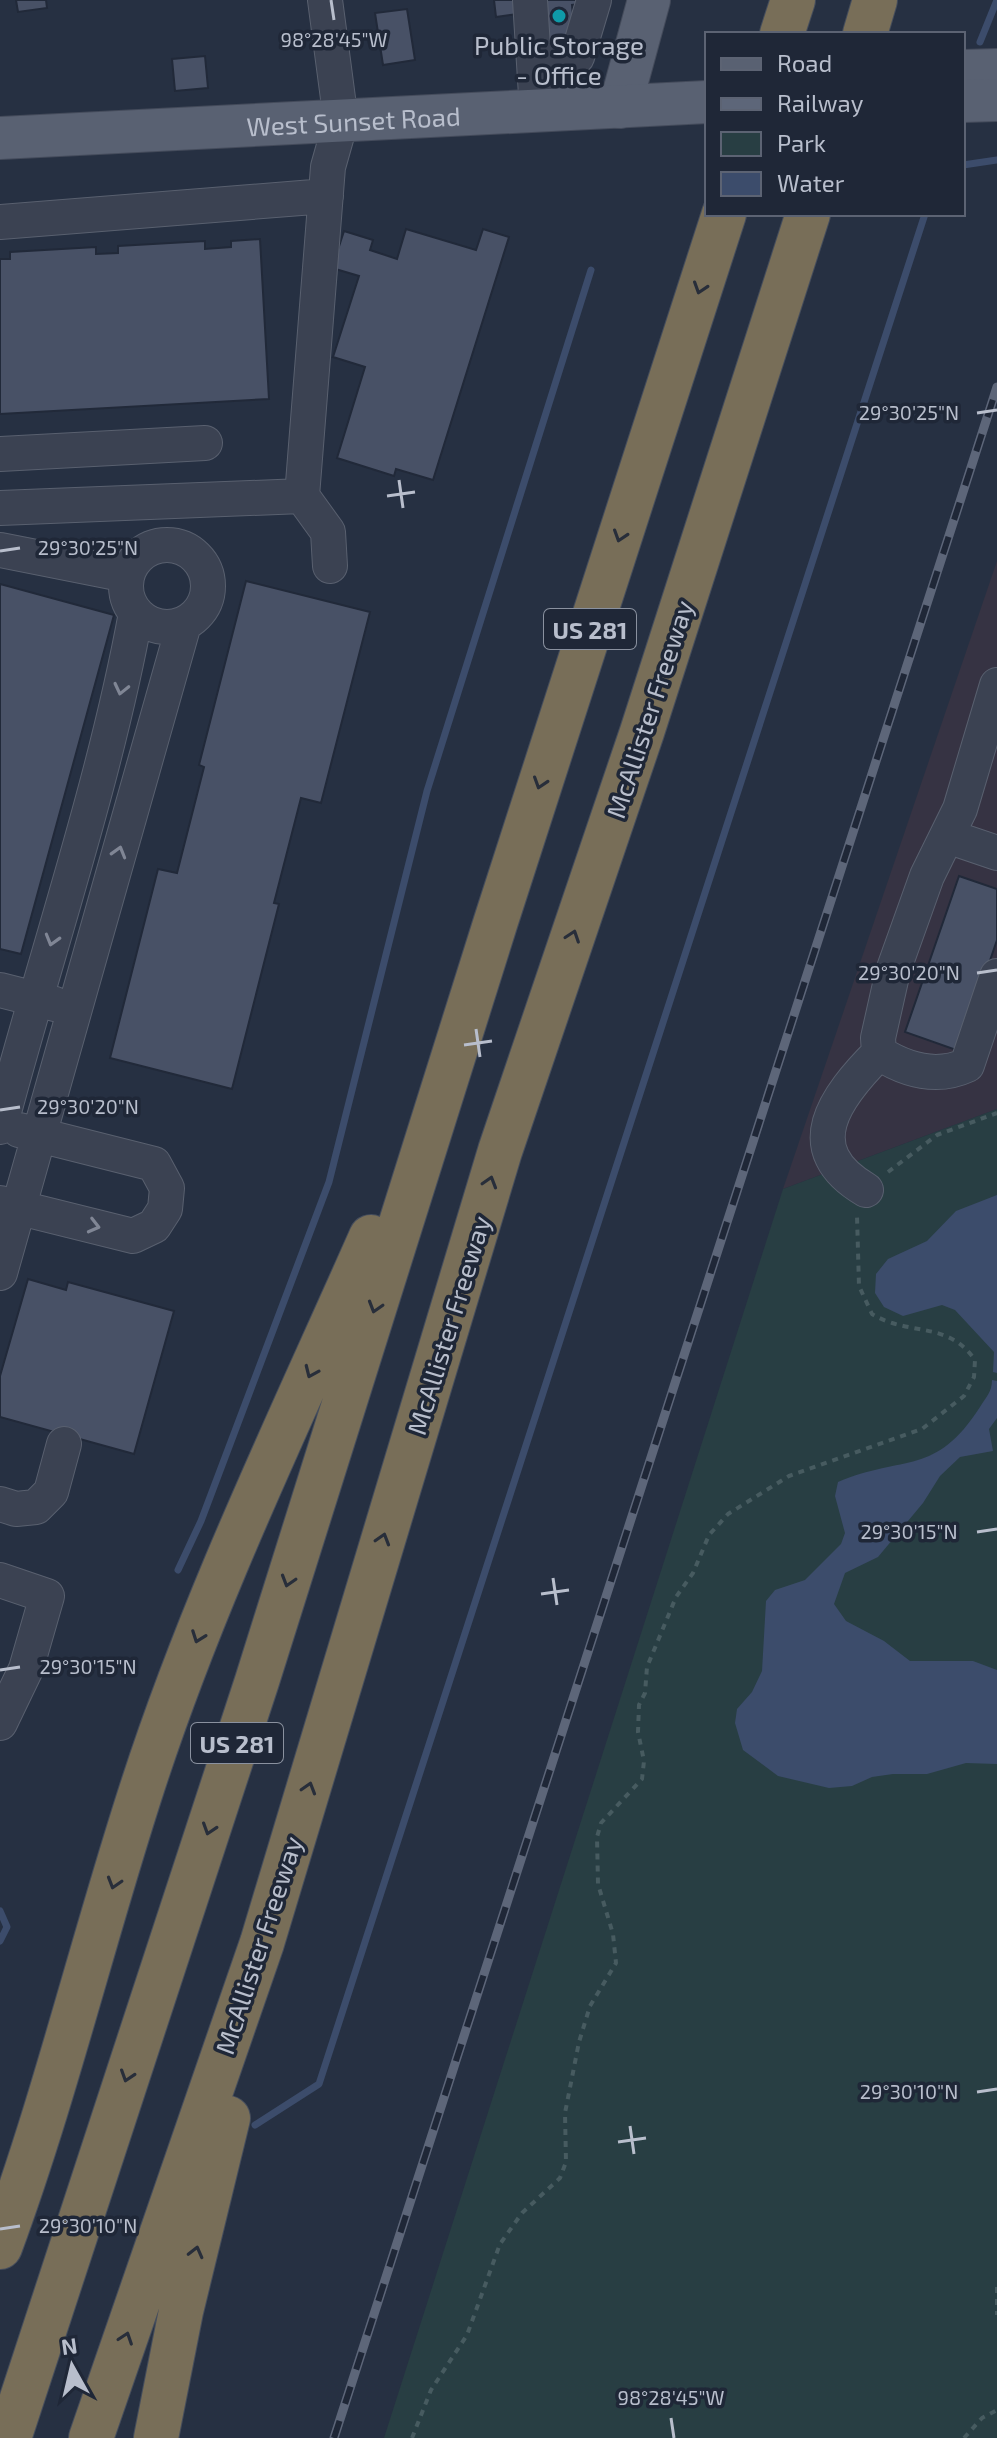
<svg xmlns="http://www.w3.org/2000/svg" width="997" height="2438" viewBox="0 0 997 2438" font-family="'Exo 2',sans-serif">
<rect width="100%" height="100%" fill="#263042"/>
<path fill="#363343" d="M 997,561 L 997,1109 L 783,1189 Z"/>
<path fill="#283e43" d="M 997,1109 L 997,2438 L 384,2438 L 783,1189 Z"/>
<path fill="#3c4c6b" d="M 997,1195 L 997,1373 L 993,1372 L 994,1352 L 955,1310 L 942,1305 L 903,1316 L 884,1307 L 875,1293 L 876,1274 L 888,1259 L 927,1241 L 956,1211 Z
M 992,1380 L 997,1381 L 997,1418 L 989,1429 L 993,1451 L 960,1457 L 940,1476 L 923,1503 L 878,1557 L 845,1573 L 834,1604 L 846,1621 L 884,1641 L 910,1661 L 973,1661 L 997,1670 L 997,1764 L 966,1763 L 927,1774 L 893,1774 L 872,1777 L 852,1786 L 829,1788 L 778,1776 L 743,1750 L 735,1723 L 737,1709 L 752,1692 L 762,1671 L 766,1601 L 775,1590 L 805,1580 L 841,1544 L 845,1533 L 835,1496 L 838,1482 C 905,1454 935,1477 980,1407 C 986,1397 992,1392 992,1380 Z"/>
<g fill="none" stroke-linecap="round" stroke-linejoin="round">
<path stroke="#3c4c6b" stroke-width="7" d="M 980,42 L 997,0
M 963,165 L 997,160
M 178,1570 L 201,1521 L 329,1182 L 427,791 L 591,270
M 0,1911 L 7,1927 L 0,1941
M 255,2125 L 319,2084 L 925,214"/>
</g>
<path fill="#485166" stroke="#212939" stroke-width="2" d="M 16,0 L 46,0 L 47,8 L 18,12 Z
M 494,0 L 516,0 L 518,14 L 496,17 Z
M 543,0 L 582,0 L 582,4 L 572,5 L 574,27 L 571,38 L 548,41 Z
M 407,9 L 415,60 L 383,65 L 375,13 Z
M 205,56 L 208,88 L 175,91 L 172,59 Z
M 406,229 L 476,250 L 483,229 L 509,237 L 433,480 L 396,469 L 394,476 L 337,458 L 365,367 L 333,357 L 359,276 L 332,268 L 344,231 L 373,240 L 370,250 L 397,259 Z
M 260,239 L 269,399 L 0,414 L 0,259 L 10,259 L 10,252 L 96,247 L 96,254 L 118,253 L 118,246 L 205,241 L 205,249 L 231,247 L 231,241 Z
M 246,581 L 370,612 L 321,803 L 301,798 L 274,903 L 279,904 L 232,1089 L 110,1058 L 158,869 L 177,873 L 204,767 L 199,765 Z
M 0,584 L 114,615 L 21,954 L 0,949 Z
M 959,876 L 997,889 L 997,940 L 959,1051 L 905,1032 Z
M 28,1279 L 66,1290 L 68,1282 L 174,1311 L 134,1454 L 0,1417 L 0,1376 Z"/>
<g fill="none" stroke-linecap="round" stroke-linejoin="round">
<defs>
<path id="minor" d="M 530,0 L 537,111
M 534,62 L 577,57 L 594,0
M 0,222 L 326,196
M 0,454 L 205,443
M 302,496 L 328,532 L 330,566
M 0,508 L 302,496 L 328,167 L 341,121 L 325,0
M126 586a41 41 0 1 1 82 0a41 41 0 1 1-82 0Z
M 0,550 L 127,575
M 997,685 L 960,809 L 927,876 L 893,971 L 878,1038 L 879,1053 C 906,1070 937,1079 967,1065 L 997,976
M 947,836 L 997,853
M 0,990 L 55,1004
M 0,1127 C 45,956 104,787 136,613
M 866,1190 C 796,1149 835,1097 879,1053
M 0,1203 L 133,1236 L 154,1226 L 165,1209 L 167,1188 L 154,1164 L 19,1130
M 0,1273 L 184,624
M 0,1504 L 16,1509 L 36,1507 L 51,1492 L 64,1444
M 0,1580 L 47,1596 L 26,1669 L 0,1723"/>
<g id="major">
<path d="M 963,71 L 997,70"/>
<path d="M 963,101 L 997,100"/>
<path d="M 620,107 L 649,0"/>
<path id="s1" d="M 0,138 L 707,102"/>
</g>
<path id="highway" d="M 782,34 L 793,0
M 865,34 L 875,0
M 0,2247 C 56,2095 93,1938 143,1785 C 204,1597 291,1418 371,1237
M 9,2438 L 257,1681 L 495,924 L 724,214
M 91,2438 L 262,1943 L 500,1151 L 642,732 L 808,214
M 156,2438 L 181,2311 L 228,2118"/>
</defs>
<use href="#minor" stroke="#59606f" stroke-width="36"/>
<use href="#major" stroke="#444b5b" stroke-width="44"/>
<use href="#highway" stroke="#454d5c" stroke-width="46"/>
<path stroke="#475b60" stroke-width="4" stroke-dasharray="6 6" stroke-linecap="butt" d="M 888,1172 L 937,1135 L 997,1113
M 997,2287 L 997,2315
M 412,2438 L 431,2390 L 467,2335 L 500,2244 L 522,2213 L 560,2178 L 566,2162 L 565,2113 L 579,2042 L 590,2006 L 616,1963 L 613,1934 L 598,1884 L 597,1837 L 601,1823 L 642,1779 L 644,1761 L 638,1732 L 639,1705 L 645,1693 L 647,1667 L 676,1597 L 693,1573 L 709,1535 L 728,1514 L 789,1476 L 922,1429 L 964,1396 L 974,1377 L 975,1360 C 947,1320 910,1337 872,1314 L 859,1286 L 857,1216
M 964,2438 L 982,2418 L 997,2410"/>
<use href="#minor" stroke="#3b4252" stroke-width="34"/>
<use href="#major" stroke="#596172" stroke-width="42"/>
<use href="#highway" stroke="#786e58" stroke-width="44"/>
<defs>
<path id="rail" d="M 334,2438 L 997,387"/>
</defs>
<use href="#rail" stroke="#5d6679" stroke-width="9"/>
<use href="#rail" stroke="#1f2737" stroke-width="6" stroke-dasharray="18" stroke-linecap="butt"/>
</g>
<defs><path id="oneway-chevron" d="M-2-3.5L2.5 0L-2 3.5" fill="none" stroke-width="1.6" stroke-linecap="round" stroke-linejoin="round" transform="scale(2)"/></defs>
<g stroke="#282e3a">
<use href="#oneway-chevron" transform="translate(700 288) rotate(108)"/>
<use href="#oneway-chevron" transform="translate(620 536) rotate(108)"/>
<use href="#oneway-chevron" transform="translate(540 783) rotate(108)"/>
<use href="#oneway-chevron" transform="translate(573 936) rotate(-71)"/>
<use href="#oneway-chevron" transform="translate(490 1182) rotate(-73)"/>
<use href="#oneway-chevron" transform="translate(375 1307) rotate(107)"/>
<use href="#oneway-chevron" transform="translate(311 1372) rotate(114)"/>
<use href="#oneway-chevron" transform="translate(383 1539) rotate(-73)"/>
<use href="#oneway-chevron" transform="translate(288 1581) rotate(107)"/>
<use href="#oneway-chevron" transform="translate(198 1637) rotate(110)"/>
<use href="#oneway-chevron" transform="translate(309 1788) rotate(-73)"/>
<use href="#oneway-chevron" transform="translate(209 1829) rotate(108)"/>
<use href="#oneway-chevron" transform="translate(114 1883) rotate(107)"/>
<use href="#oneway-chevron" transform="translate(127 2076) rotate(108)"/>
<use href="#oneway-chevron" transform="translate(196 2252) rotate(-76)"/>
<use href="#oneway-chevron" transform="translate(126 2338) rotate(-71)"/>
</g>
<g stroke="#808695">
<use href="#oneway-chevron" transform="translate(121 689) rotate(103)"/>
<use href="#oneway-chevron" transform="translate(119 852) rotate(-74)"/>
<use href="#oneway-chevron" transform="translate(52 940) rotate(106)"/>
<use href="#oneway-chevron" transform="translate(94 1226) rotate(14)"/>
</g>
<path fill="none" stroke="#b8becc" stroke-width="3" d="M 331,0 L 334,20M 977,413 L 997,410M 399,480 L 403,508M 387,496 L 415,492M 0,551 L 20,548M 977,973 L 997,970M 476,1029 L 480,1057M 464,1045 L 492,1041M 0,1110 L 20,1107M 977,1532 L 997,1529M 553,1578 L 557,1605M 541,1594 L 569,1590M 0,1670 L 20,1667M 977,2092 L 997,2089M 630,2126 L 634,2154M 618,2142 L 646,2138M 0,2229 L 20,2226M 671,2418 L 674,2438"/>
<circle fill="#0f9aa8" stroke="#1f2737" stroke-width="3" cx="559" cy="16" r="8"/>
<g text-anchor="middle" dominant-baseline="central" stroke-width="7" stroke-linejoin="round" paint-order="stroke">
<g fill="#1f2737" stroke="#8a919f" stroke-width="2">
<rect x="544" y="609" width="92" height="40" rx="6"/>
<rect x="191" y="1723" width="92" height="40" rx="6"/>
</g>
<g font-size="24" font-weight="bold" fill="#b8becc">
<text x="590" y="629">US 281</text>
<text x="237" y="1743">US 281</text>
</g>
<g font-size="26" fill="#b8becc" stroke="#1f2737">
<text x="559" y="44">Public Storage<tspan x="559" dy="30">- Office</tspan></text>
</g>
<g font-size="26" fill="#b8becc" stroke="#1f2737">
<text stroke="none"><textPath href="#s1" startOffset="354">West Sunset Road</textPath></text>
<text transform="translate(649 709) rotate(-72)">McAllister Freeway</text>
<text transform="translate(448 1325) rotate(-73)">McAllister Freeway</text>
<text transform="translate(258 1945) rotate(-72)">McAllister Freeway</text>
</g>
</g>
<g font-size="20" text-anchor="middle" fill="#b8becc" stroke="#1f2737" stroke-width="7" stroke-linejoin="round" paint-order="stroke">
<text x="334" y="47">98°28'45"W</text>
<text x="909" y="420">29°30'25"N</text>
<text x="88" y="555">29°30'25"N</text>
<text x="909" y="980">29°30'20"N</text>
<text x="88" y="1114">29°30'20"N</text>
<text x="909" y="1539">29°30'15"N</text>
<text x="88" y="1674">29°30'15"N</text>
<text x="909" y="2099">29°30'10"N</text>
<text x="88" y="2233">29°30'10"N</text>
<text x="671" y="2405">98°28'45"W</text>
</g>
<rect x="705" y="32" width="260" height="184" fill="#1f2737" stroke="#5c6373" stroke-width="2"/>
<rect x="721" y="58" width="40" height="12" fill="#596172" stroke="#5c6373" stroke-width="2"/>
<text x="777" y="72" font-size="24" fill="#b8becc">Road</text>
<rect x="721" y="98" width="40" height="12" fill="#5d6679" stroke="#5c6373" stroke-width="2"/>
<text x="777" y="112" font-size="24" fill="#b8becc">Railway</text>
<rect x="721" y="132" width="40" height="24" fill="#283e43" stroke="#5c6373" stroke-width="2"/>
<text x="777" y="152" font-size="24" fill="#b8becc">Park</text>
<rect x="721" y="172" width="40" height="24" fill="#3c4c6b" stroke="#5c6373" stroke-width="2"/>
<text x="777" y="192" font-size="24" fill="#b8becc">Water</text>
<g transform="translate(72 2366) rotate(352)" stroke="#1f2737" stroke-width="6" paint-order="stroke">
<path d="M0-6L14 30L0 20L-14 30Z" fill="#b8becc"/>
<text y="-12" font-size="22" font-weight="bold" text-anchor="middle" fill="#b8becc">N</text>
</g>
</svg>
